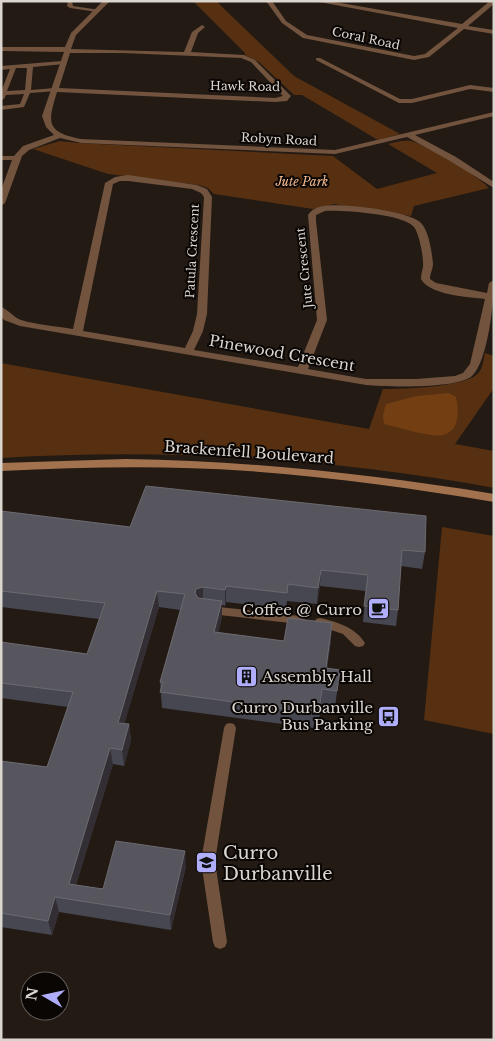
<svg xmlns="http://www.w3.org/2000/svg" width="495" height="1041" viewBox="0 0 495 1041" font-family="'Libre Baskerville',serif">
<rect width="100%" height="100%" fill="#231a14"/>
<path fill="#563011" d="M 193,1 L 216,1 L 294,76 L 400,134 L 378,140 L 302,95 L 294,95 L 259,62 L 245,55 L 245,53 Z
M 60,141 L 78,143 L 333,156 L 377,189 L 437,173 L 388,144 C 396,142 403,140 411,141 C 425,144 480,177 489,188 L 414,206 L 411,216 L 334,204 L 313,209 L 214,194 L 208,188 L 199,185 L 108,174 L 33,149 Z
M 485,353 L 494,356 L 494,388 L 455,444 L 494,451 L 494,488 C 330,458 167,448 1,458 L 1,363 L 369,429 L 383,389 C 402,389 463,387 476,375 C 483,370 483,361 485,353 Z
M 442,527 L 494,536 L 494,734 L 424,720 Z"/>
<path fill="#733f12" d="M 448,393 L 456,397 C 459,410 460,431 443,435 C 432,438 397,427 384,424 L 383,415 L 386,404 L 417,396 Z"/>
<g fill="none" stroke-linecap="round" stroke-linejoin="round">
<path fill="#71533e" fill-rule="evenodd" d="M 68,1 L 72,1 L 73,6 L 100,10 L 97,12 L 70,8 L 67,6 Z
M 62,61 L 64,62 L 64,64 L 33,67 L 31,90 L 55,88 L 57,89 L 57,91 L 30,93 L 24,107 L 1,110 L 1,106 L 20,104 L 24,94 L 6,95 L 4,99 L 1,100 L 1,92 L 10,69 L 1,70 L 1,66 ZM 16,68 L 27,68 L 25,90 L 7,91 Z
M 210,606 L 300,616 L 304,617 L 305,620 L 304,623 L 300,624 L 210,614 L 206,613 L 205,610 L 206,607 Z
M 320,618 C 337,622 355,627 365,643 L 363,646 L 359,647 L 355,646 L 343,634 L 316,625 L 315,622 L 316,619 Z
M 230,723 L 234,724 L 236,728 L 215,861 L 227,942 L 225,947 L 220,949 L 215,947 L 213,942 L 201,861 L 224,728 L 226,724 Z"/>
<path fill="#71533e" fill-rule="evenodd" d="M 103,1 L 110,1 L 76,35 L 71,49 L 184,52 L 192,32 L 202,25 L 205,27 L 198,33 L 191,52 L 244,55 L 255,60 L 291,96 L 287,101 L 275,102 L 57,92 C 48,122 45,132 81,139 L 335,150 L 494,112 L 494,116 L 415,135 L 456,157 L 494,182 L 494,188 L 450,161 L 407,137 L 335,154 L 81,143 L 60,138 L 29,150 L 22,156 L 5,203 L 1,206 L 1,190 L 12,160 L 1,160 L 1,156 L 14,156 L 23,146 L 54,135 L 46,127 L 42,116 L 64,52 L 1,51 L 1,47 L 65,47 L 71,33 ZM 70,53 L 122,53 L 241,58 L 251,62 L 283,96 L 275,98 L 59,88 Z
M 266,1 L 272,1 L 286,21 L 307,35 L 414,56 L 425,54 L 458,28 L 314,1 L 329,1 L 462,24 L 490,1 L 494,1 L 494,4 L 468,26 L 494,30 L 494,34 L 464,29 L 429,57 L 414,60 L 303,38 L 282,23 Z
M 316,58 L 320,58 L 400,99 L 412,99 L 470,85 L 494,88 L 494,92 L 470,89 L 412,103 L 399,103 L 316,60 Z
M 128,175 L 197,185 L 207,189 L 212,197 L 207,314 L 203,331 L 194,350 L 298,367 L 317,320 L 308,215 C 312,209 317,207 324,206 C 341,203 410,211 421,223 C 429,231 432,253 433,264 C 433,269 430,273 430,279 L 436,283 L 487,293 L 489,283 L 494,280 C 494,302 488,361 472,376 C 458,389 387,387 366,385 L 20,326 L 4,320 L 1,316 L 1,307 C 9,310 13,317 21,320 C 37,325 56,326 73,329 L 105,183 L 115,177 ZM 120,181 L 128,181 L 192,189 L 201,193 L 204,197 L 197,314 L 193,331 L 185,348 L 83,331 L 113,184 ZM 325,211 C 342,210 401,214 413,226 C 419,231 424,259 423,267 C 422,271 421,275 421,279 C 429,295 468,297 485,299 L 470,364 L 463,373 L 455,376 L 416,379 L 366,379 L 308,369 L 327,320 L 316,221 L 316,215 Z"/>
<path fill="#a2724f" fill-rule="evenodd" d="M 126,459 C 250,461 371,474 494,494 L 494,502 C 412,488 331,477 248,471 C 166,465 84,467 1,471 L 1,463 Z"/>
</g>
<path fill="#474751" d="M 146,486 L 425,552 L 422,569 L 401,566 L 398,610 L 396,626 L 363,622 L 366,591 L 320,586 L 317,604 L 287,601 L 286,609 L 226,602 L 225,606 L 222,605 L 222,617 L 218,632 L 284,641 L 331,640 L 327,668 L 340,670 L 335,707 L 321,705 L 319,720 L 315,719 L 313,728 L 162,708 L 160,682 L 180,610 L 159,607 L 124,724 L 129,724 L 131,740 L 124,766 L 113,764 L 76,885 L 103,889 L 186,866 L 171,930 L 59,912 L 52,935 L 1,927 L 1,761 L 47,767 L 68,707 L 1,698 L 1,642 L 87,654 L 99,619 L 1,607 L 1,511 L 130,527 Z"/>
<path fill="#322e33" d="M 321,570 L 320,586 L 317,604 L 318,588 Z
M 226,586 L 226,602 L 225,606 L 225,590 Z
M 203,587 L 203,603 L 197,605 L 195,593 L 196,589 Z
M 157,591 L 159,607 L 120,739 L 118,723 Z
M 222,601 L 222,617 L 215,648 L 214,632 Z
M 332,623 L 331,640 L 324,684 L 326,668 Z
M 322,689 L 321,705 L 319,720 L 320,704 Z
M 129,724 L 131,740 L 124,766 L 122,750 Z
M 110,748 L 113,764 L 72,898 L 69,884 Z
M 185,851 L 186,866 L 171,930 L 170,915 Z
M 55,897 L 59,912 L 52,935 L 48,921 Z"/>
<path fill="#57565e" stroke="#6c6a70" d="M 146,486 L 426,516 L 425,552 L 402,550 L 398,610 L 364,606 L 368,575 L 321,570 L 318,588 L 288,584 L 287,593 L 226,586 L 225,590 L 203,587 L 196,589 L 195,593 L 198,598 L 222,601 L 214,632 L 284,641 L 288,618 L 332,623 L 326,668 L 340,670 L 337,691 L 322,689 L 320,704 L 316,703 L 315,713 L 160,692 L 163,682 L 160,682 L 185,594 L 157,591 L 118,723 L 129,724 L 122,750 L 110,748 L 69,884 L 103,889 L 116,841 L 185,851 L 170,915 L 55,897 L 48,921 L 1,913 L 1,761 L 47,767 L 73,692 L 1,683 L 1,642 L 87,654 L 105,603 L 1,591 L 1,511 L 130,527 Z"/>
<defs>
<symbol id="cafe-square" viewBox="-11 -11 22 22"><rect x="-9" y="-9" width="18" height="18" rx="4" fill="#b0aefa" stroke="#0a0604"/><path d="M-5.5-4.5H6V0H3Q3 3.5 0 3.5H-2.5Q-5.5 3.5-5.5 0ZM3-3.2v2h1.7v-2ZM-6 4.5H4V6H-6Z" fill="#111"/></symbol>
<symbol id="building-square" viewBox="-11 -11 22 22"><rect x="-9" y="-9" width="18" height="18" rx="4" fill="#b0aefa" stroke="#0a0604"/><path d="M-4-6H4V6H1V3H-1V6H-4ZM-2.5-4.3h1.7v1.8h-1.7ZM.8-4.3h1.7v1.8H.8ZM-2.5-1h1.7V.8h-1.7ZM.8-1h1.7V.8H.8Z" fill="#111"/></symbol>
<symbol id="bus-square" viewBox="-11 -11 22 22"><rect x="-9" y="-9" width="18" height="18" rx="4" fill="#b0aefa" stroke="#0a0604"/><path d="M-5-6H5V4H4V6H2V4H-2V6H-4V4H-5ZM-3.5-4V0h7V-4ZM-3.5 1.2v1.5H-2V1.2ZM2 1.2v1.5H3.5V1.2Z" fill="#111"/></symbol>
<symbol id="school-square" viewBox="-11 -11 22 22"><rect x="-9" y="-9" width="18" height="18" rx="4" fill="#b0aefa" stroke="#0a0604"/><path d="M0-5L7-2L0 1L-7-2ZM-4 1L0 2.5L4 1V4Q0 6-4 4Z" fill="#111"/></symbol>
</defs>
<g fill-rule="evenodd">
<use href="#cafe-square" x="366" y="596" width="25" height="25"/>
<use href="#building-square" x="234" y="664" width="25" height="25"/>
<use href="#bus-square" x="376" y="704" width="25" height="25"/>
<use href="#school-square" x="194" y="850" width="25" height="25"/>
</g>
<g text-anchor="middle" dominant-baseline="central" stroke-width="4" stroke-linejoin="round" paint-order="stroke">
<g font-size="12" fill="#dbd5d0" stroke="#0a0604">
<text transform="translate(366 38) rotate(12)">Coral Road</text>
<text transform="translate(245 86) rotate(1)">Hawk Road</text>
<text transform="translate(279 139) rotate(3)">Robyn Road</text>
<text transform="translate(192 251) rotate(-87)">Patula Crescent</text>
<text transform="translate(304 268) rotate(-96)">Jute Crescent</text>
</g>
<g font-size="12" font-style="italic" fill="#f5bb91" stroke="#0a0604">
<text x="302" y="181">Jute Park</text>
</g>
<g font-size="15" fill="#dbd5d0" stroke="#0a0604">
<text transform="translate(282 353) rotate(10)">Pinewood Crescent</text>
<text transform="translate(249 452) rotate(4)">Brackenfell Boulevard</text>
</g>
<g font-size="15" fill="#dbd5d0" stroke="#0a0604" text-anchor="end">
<text x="362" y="609">Coffee @ Curro</text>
<text x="262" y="676" text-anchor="start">Assembly Hall</text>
<text x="373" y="707">Curro Durbanville<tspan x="373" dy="17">Bus Parking</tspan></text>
</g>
<g font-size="18" fill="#dbd5d0" stroke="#0a0604" text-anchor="start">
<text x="223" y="853">Curro<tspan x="223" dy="21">Durbanville</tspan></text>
</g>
</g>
<rect width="495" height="1041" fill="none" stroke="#dbd5d0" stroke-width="5"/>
<g transform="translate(45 996) rotate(279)"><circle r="24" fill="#0a0604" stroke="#5e5956"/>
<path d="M0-4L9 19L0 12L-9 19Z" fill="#b0aefa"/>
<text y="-8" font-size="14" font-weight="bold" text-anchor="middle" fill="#dbd5d0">N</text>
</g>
</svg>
